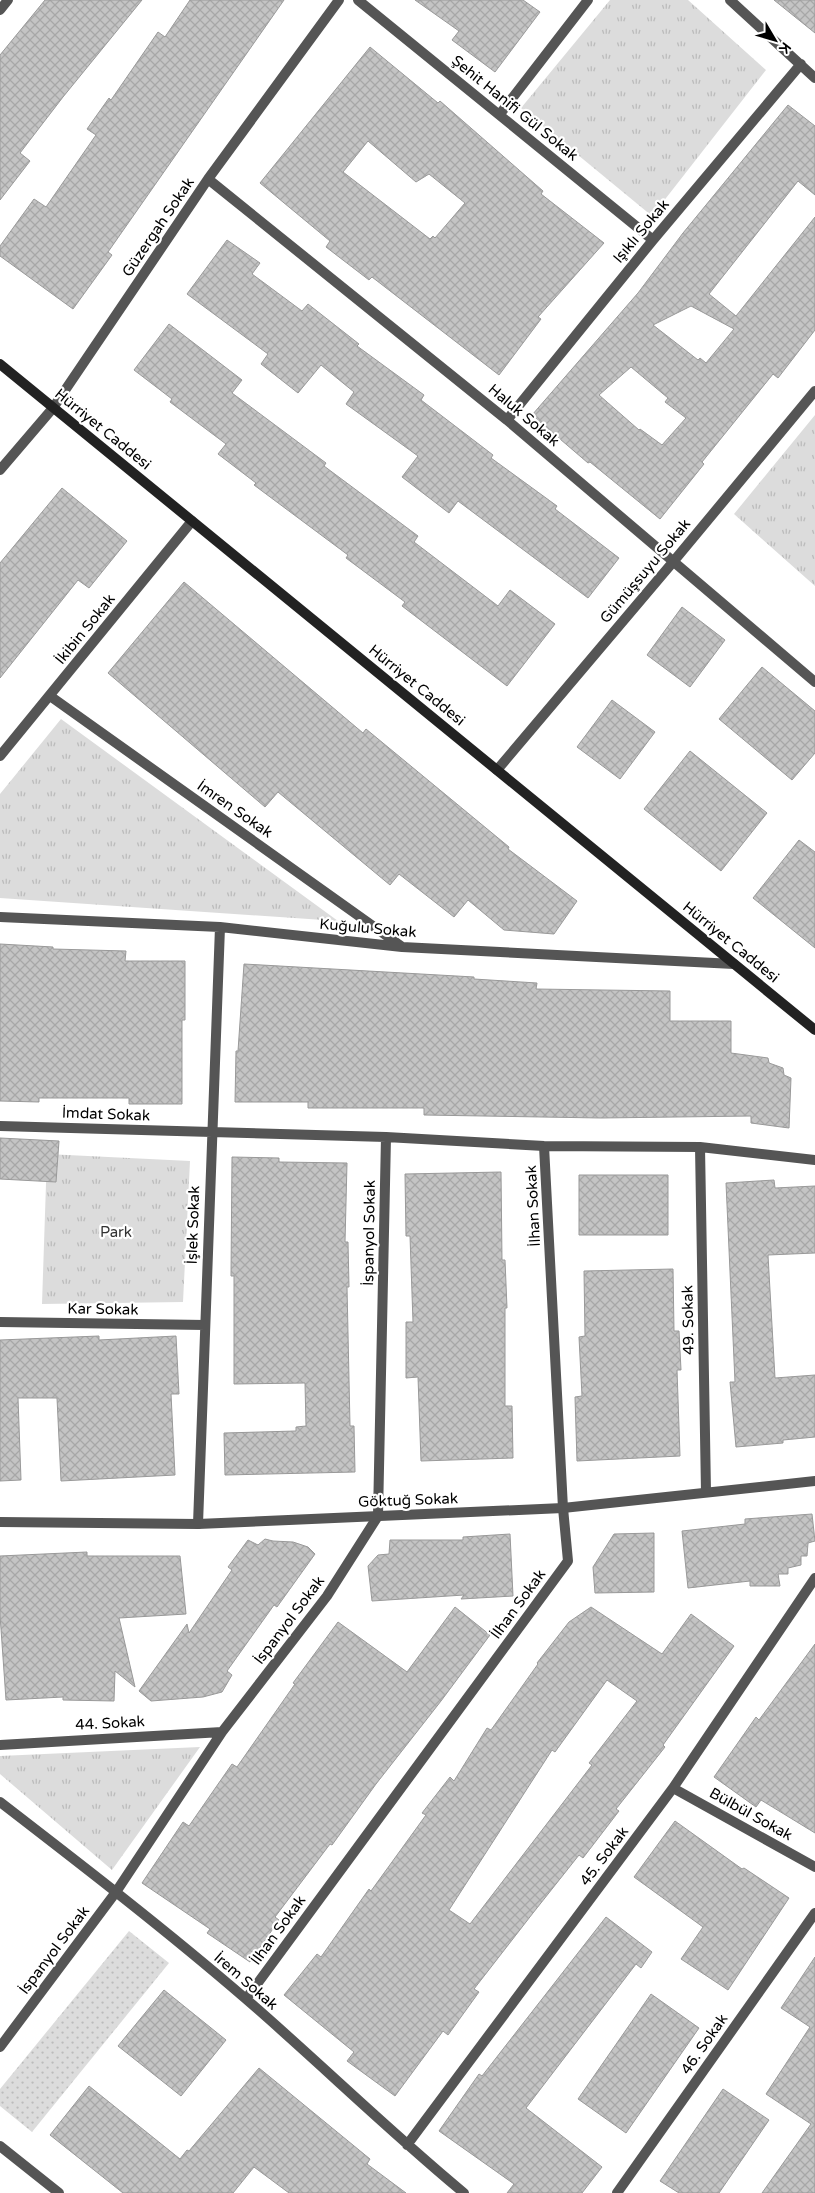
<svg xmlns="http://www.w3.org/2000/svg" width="815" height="2193" viewBox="0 0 815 2193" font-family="'Varela Round',sans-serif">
<defs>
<pattern id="grass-dots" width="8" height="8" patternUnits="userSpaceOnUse" patternTransform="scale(1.25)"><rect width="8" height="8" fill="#dcdcdc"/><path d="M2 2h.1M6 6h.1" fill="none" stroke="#bbb" stroke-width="1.8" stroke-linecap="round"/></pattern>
<pattern id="park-tufts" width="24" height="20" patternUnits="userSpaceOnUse" patternTransform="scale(1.25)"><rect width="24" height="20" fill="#dcdcdc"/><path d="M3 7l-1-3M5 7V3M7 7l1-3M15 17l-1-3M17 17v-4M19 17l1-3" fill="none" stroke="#bbb"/></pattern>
<pattern id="building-cross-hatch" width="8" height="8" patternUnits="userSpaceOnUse" patternTransform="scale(1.25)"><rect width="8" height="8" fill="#c4c4c4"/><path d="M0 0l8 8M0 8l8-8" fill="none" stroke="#a7a7a7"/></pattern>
</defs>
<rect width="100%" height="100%" fill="#fff"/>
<path fill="url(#grass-dots)" d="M 129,1931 L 169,1963 L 32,2132 L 0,2106 L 0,2089 Z"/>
<path fill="url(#park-tufts)" d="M 610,0 L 688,0 L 766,70 L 652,216 L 521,108 Z
M 815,415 L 815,586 L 734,514 Z
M 61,719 L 338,921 L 0,898 L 0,794 Z
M 47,1154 L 190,1161 L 183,1302 L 42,1304 Z
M 200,1747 L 112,1870 L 0,1774 L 0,1756 Z"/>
<path fill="url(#building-cross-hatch)" stroke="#999" fill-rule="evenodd" d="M 45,0 L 142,0 L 63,97 L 20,153 L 30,161 L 0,200 L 0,55 Z
M 190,0 L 284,0 L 108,252 L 112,255 L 73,309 L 0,256 L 0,246 L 34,199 L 46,207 L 96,135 L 87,129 L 109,98 L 111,100 L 158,32 L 165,37 Z
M 415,0 L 523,0 L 540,12 L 495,72 L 452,40 L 459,31 Z
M 774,0 L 815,0 L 815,33 Z
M 370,47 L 438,103 L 440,101 L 543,191 L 541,194 L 604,243 L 538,317 L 541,319 L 499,375 L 372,277 L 369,280 L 326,247 L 330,241 L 260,183 ZM 368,141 L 416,182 L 429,174 L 465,203 L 435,238 L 433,236 L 430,239 L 343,172 Z
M 788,105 L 815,126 L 815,195 L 798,181 L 709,294 L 736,316 L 815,217 L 815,330 L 778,378 L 773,374 L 702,462 L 704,464 L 660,519 L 590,462 L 588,463 L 532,415 L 638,293 L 683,233 ZM 691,306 L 734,329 L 706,363 L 700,358 L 698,360 L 653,325 ZM 631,367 L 668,398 L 665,402 L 686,418 L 662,445 L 640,429 L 639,430 L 599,395 Z
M 227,240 L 260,263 L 252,274 L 302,311 L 308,304 L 359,344 L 357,346 L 424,395 L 421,400 L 493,455 L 491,458 L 557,506 L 555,509 L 619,558 L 588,598 L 458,501 L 449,513 L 402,477 L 418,456 L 346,404 L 354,392 L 321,365 L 298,393 L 261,364 L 268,354 L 187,294 Z
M 169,324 L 242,380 L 232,393 L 326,463 L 324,466 L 418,536 L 414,542 L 498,606 L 510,590 L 555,624 L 507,686 L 402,606 L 405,602 L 346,558 L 348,555 L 254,485 L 256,483 L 218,454 L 226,444 L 170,402 L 172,399 L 134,370 Z
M 62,488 L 127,541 L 89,588 L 78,580 L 0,678 L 0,563 Z
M 184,582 L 363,733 L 366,729 L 509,847 L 508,849 L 577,901 L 554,934 L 504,930 L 468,900 L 454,917 L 399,874 L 390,885 L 278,792 L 265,807 L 108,673 Z
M 682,607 L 725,640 L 690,687 L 647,655 Z
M 762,667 L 815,711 L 815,753 L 792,780 L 719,719 Z
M 612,700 L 655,732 L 620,779 L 577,747 Z
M 690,751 L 767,813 L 721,871 L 644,809 Z
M 799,840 L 815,852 L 815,948 L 753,898 Z
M 0,944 L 53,947 L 53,949 L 126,951 L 125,961 L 185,961 L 185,1020 L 182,1020 L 182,1104 L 129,1104 L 129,1098 L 39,1098 L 39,1102 L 0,1101 Z
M 244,964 L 474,977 L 474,979 L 537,983 L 536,989 L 670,991 L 670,1021 L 731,1021 L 731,1053 L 768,1058 L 769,1063 L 783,1068 L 784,1075 L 791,1078 L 789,1128 L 751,1123 L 751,1116 L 601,1118 L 424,1115 L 424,1108 L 308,1108 L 308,1102 L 235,1102 L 236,1051 L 238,1051 Z
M 0,1138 L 59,1141 L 56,1182 L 0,1179 Z
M 232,1157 L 279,1158 L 279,1162 L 347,1163 L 345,1242 L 348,1242 L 349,1287 L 347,1287 L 350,1426 L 354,1426 L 355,1472 L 225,1475 L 224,1433 L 296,1431 L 296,1427 L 306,1426 L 305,1383 L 234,1384 L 234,1276 L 231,1276 Z
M 501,1172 L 502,1260 L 505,1260 L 507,1308 L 505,1308 L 505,1406 L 512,1406 L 513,1458 L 421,1461 L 418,1377 L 406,1378 L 406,1322 L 413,1322 L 410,1236 L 406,1236 L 405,1174 Z
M 579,1175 L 668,1175 L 668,1235 L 579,1235 Z
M 774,1180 L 775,1188 L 815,1186 L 815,1253 L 768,1255 L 775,1378 L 815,1375 L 815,1437 L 783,1440 L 783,1443 L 736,1447 L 730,1382 L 735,1382 L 726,1183 Z
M 673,1269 L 674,1331 L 679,1331 L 681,1370 L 677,1370 L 680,1456 L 577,1461 L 575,1397 L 582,1396 L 579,1337 L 585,1336 L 584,1271 Z
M 99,1336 L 99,1340 L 176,1336 L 179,1394 L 171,1394 L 175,1475 L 61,1481 L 57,1398 L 18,1398 L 21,1480 L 0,1481 L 0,1340 Z
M 812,1514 L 815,1541 L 808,1543 L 807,1556 L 801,1556 L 801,1565 L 788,1568 L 788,1574 L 778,1574 L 780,1586 L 750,1586 L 750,1581 L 688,1588 L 682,1531 L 745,1524 L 745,1519 Z
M 654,1533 L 654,1592 L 595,1593 L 593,1567 L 614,1534 Z
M 510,1534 L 513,1596 L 461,1599 L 464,1595 L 372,1601 L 368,1566 L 378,1555 L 389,1554 L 390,1540 L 463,1540 L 463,1537 Z
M 265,1539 L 273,1541 L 293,1542 L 308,1547 L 315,1554 L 277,1607 L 274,1605 L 227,1671 L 232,1675 L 222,1692 L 203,1697 L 151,1701 L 139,1691 L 187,1624 L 189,1633 L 232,1570 L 228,1567 L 248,1540 L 258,1545 Z
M 87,1552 L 87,1556 L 180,1556 L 186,1614 L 119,1618 L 135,1687 L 115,1671 L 114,1701 L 63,1700 L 63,1697 L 6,1700 L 0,1615 L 0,1556 Z
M 455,1607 L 490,1635 L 441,1701 L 376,1784 L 332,1845 L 330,1844 L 275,1917 L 279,1920 L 250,1962 L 207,1933 L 210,1929 L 142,1883 L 183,1822 L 189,1826 L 232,1764 L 237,1767 L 295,1684 L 293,1683 L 338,1622 L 407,1672 Z
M 591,1607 L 662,1654 L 691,1614 L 734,1646 L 663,1745 L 665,1747 L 616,1809 L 619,1811 L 583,1858 L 579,1855 L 533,1913 L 474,1989 L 479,1992 L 448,2035 L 443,2031 L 395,2096 L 347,2061 L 354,2052 L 284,1995 L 317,1954 L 321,1957 L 369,1889 L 371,1891 L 426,1815 L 422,1813 L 450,1777 L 454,1781 L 487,1728 L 491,1730 L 538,1664 L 537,1663 L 569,1622 ZM 607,1680 L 637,1701 L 589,1763 L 592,1765 L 470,1924 L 449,1910 L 552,1750 L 555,1752 Z
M 815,1644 L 815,1833 L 761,1800 L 756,1807 L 714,1777 L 756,1717 L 759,1720 Z
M 675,1821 L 742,1869 L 744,1868 L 789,1898 L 728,1990 L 681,1959 L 703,1927 L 634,1877 Z
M 606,1917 L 652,1952 L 641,1968 L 636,1964 L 526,2108 L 602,2167 L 582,2193 L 507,2193 L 514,2184 L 439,2131 L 479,2074 L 482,2076 Z
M 815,1957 L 815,2193 L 762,2193 L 811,2124 L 766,2094 L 810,2027 L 781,2008 Z
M 164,1990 L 226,2040 L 181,2096 L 118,2046 Z
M 651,1994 L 699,2028 L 626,2133 L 578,2099 Z
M 259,2068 L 370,2159 L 367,2164 L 406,2193 L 289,2193 L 254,2167 L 233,2193 L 123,2193 L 50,2135 L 89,2086 L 180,2159 L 187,2150 L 189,2151 Z
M 723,2089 L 769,2120 L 719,2193 L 679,2193 L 660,2181 Z"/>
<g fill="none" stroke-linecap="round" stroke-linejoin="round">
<path stroke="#555" stroke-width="10" d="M 358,0 L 653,240
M 730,0 L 815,78
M 0,10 L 8,0
M 500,114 L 588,0
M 208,179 L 507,420 L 815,682
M 507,420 L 653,240 L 801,64
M 0,470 L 53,408 L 208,179 L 339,0
M 50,696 L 401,946
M 0,756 L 192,521
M 497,770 L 673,562 L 815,391
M 0,917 L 220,927 L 402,947 L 734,964
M 0,1126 L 386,1137 L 544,1146 L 700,1147 L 815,1160
M 700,1147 L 706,1492
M 0,1322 L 205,1325
M 198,1524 L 220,927
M 0,1745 L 222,1732
M 673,1788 L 815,1867
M 0,1802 C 83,1866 166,1930 246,1999 C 320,2063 389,2131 464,2193
M 246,1999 L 568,1561 L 563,1508 L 544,1146
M 0,2047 L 116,1892 L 222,1732 L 327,1596 L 378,1516 L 386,1137
M 407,2145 L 673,1788 L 815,1578
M 0,2146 L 59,2193
M 617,2193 L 815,1913"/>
<path stroke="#555" stroke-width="10" d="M 0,1522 L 198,1524 L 563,1508 L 815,1481"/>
<path stroke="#222" stroke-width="10" d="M 0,364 L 815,1030"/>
</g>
<g text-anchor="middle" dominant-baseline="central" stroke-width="4.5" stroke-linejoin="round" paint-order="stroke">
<g font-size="15" fill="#000" stroke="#fff">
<text transform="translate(515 108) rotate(39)">Şehit Hanifi Gül Sokak</text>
<text transform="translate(158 227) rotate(-56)">Güzergah Sokak</text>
<text transform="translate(641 231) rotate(-50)">Işıklı Sokak</text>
<text transform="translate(524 415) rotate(40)">Haluk Sokak</text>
<text transform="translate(103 429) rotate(39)">Hürriyet Caddesi</text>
<text transform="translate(645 571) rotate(-50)">Gümüşsuyu Sokak</text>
<text transform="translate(85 629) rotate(-51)">İkibin Sokak</text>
<text transform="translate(417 685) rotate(39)">Hürriyet Caddesi</text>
<text transform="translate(235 809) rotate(35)">İmren Sokak</text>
<text transform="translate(368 928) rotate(5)">Kuğulu Sokak</text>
<text transform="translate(731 942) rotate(39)">Hürriyet Caddesi</text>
<text transform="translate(106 1114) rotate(2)">İmdat Sokak</text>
<text transform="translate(533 1206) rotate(-93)">İlhan Sokak</text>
<text transform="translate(193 1225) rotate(-88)">İşlek Sokak</text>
<text transform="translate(369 1233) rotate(-89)">İspanyol Sokak</text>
<text transform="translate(103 1309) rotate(1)">Kar Sokak</text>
<text transform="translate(688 1320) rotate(-91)">49. Sokak</text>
<text transform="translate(408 1500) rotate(-2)">Göktuğ Sokak</text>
<text transform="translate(518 1604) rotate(-54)">İlhan Sokak</text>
<text transform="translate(289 1620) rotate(-53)">İspanyol Sokak</text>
<text transform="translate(110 1723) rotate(-3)">44. Sokak</text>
<text transform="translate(751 1814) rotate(29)">Bülbül Sokak</text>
<text transform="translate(604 1856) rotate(-53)">45. Sokak</text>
<text transform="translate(278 1930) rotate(-54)">İlhan Sokak</text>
<text transform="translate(54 1950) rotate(-53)">İspanyol Sokak</text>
<text transform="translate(246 1981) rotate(41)">İrem Sokak</text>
<text transform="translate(704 2044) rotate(-55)">46. Sokak</text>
</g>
<g font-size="15" fill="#333" stroke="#fff">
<text x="116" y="1232">Park</text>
</g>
</g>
<g transform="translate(775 40) rotate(128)" stroke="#ffffff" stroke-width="4" paint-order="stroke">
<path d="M0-4L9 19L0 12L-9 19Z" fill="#000000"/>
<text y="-8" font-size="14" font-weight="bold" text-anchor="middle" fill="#000000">K</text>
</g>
</svg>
